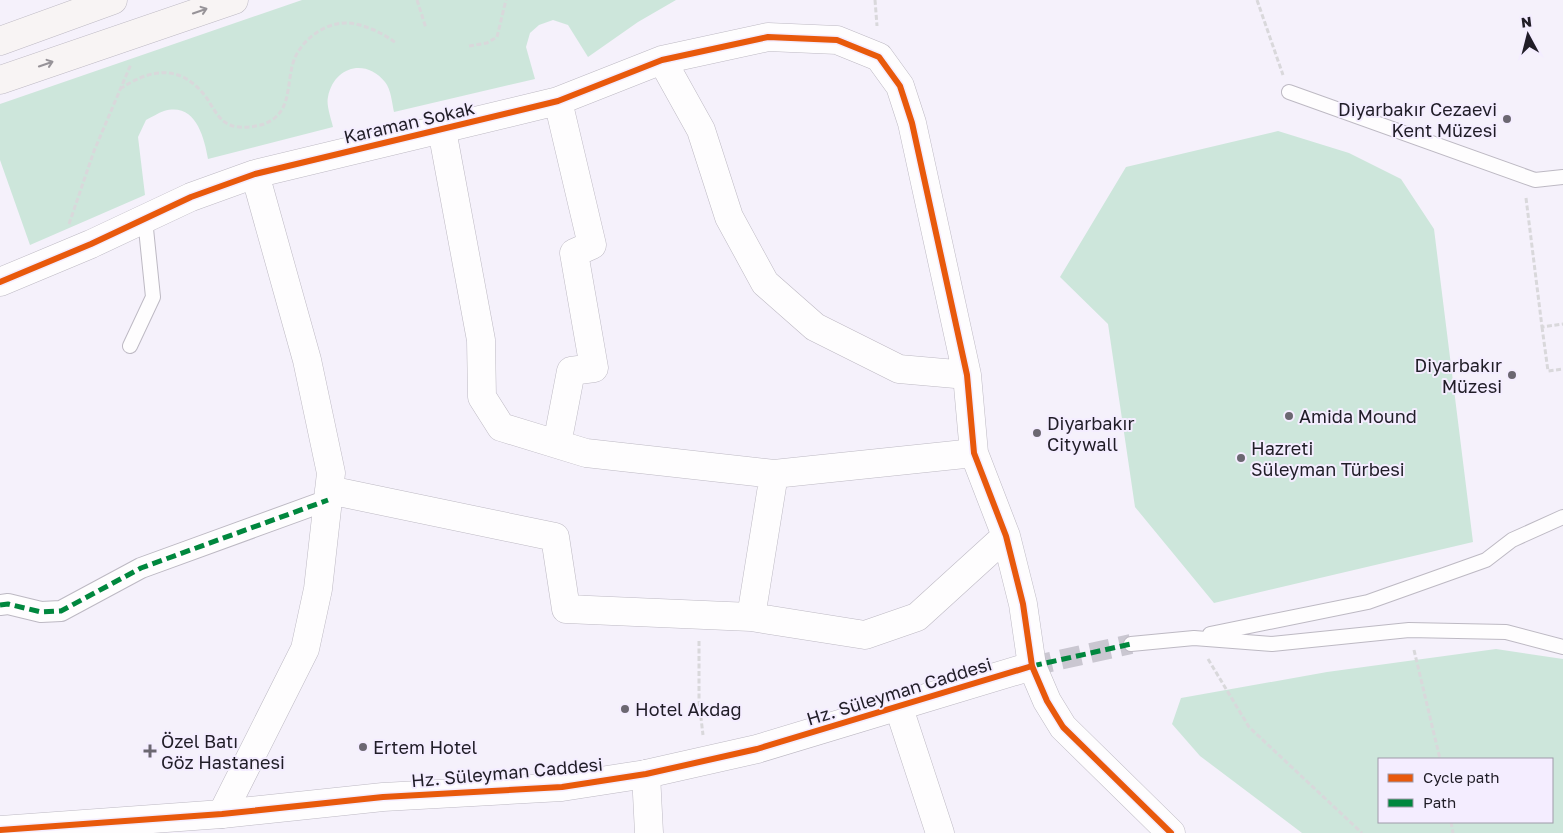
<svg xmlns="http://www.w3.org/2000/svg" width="1563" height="833" viewBox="0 0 1563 833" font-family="'Golos Text',sans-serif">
<rect width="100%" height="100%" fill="#f5f1fb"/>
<path fill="#cde6db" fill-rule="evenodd" d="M 302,0 L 676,0 L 638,22 L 588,57 L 568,25 L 553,20 L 539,25 L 530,33 L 526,47 L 535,79 L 394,112 C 392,103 391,89 385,82 C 366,58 334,66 328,97 C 326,105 331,118 333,127 L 208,159 C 204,136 195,102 164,111 C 158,113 152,117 146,120 L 138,137 L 145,195 L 30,245 L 0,160 L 0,104 Z
M 1278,131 L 1349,153 L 1401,179 L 1434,229 L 1473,542 L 1214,603 L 1135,507 L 1108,324 L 1060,277 L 1126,167 Z
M 1496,649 L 1563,659 L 1563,833 L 1302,833 L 1200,756 L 1172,724 L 1181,698 L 1327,672 ZM 1379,759 L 1552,759 L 1552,822 L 1379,822 Z"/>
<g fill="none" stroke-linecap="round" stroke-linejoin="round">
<path stroke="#cac7d1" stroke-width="20" stroke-dasharray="20 10" stroke-linecap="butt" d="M 1032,666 L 1131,644"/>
<defs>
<path id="service" d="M 1289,92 L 1535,180 L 1563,177
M 130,346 L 153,297 L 145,219
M 1210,634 L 1368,602 L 1486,560 L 1512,540 L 1563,517
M 1131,644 L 1194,638 L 1272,644 L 1409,630 L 1506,632 L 1563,647"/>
<path id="pedestrian" d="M 0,605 L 8,604 L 41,612 L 61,611 L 141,568 L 328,500"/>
<path id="minor" d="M 662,60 L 701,130 L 729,217 L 765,283 L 815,327 L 899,369 L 967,375
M 442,130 L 481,340 L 482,397 L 501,427 L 586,453 L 774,474 L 974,453
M 0,282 L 91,244 L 191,197 L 255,174 L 558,101 L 662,60 L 768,37 L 837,40 L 879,57 L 900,86 L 912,123 L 967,375 L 974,453 L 1006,536 L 1023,604 L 1032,666
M 557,444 L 571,371 L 594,368 L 574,253 L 592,245 L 558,101
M 329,490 L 555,537 L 566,609 L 751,617 L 865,635 L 917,617 L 1006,536
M 751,617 L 774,474
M 899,708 L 940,833
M 646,774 L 649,833
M 222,814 L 305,649 L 318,589 L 331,473 L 307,360 L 255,174"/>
<path id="tertiary" d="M 0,830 L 222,814 L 383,797 L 562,787 L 646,774 L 757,749 L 1032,666 L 1047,701 L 1063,727 L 1171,833"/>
<path id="secondary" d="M 0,41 L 113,0
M 0,80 L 234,0"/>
</defs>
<use href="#service" stroke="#bdb9c3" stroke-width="16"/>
<use href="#pedestrian" stroke="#bdb9c3" stroke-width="22"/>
<use href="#minor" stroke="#bdb9c3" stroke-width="29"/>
<use href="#tertiary" stroke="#bdb9c3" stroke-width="29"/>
<use href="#secondary" stroke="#bdb9c3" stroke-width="29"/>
<path stroke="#d9d8db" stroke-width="3" stroke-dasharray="5 2.5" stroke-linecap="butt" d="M 417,0 L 426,28
M 875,0 L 877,26
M 1257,0 L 1283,75
M 469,46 L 487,43 L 497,37 L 506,0
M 120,89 C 151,68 181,64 206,97 C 213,107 218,120 230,125 C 239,129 255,127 264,124 C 292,113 286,87 293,63 C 300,39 330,18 355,24 C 370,27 384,34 396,43
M 1526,198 L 1542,327 L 1563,324
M 69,224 L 94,151 L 131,64
M 1542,327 L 1548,371 L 1563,369
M 699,641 L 699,701 L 703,735
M 1414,650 L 1440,759
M 1208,659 L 1249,727 L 1362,833
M 1451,822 L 1453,833"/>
<use href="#service" stroke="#fefdfe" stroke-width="14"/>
<use href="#pedestrian" stroke="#fefdfe" stroke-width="20"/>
<use href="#minor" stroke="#fefdfe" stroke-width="28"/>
<use href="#tertiary" stroke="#fefdfe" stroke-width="28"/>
<use href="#secondary" stroke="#f8f4f4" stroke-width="28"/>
<path stroke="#00873e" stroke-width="5" stroke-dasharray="10 5" stroke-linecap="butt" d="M 0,605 L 8,604 L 41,612 L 61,611 L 141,568 L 328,500
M 1032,666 L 1131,644"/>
<defs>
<path id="cycleway" d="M 0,282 L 91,244 L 191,197 L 255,174 L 558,101 L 662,60 L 768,37 L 837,40 L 879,57 L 900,86 L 912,123 L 967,375 L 974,453 L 1006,536 L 1023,604 L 1032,666 L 1047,701 L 1063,727 L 1171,833
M 0,830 L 222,814 L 383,797 L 562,787 L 646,774 L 757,749 L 1032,666"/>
</defs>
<use href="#cycleway" stroke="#f4edff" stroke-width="9"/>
<use href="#cycleway" stroke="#e8590c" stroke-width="6"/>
</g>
<defs><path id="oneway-shaft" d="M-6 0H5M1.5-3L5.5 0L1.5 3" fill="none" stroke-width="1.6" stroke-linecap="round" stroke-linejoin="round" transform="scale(1.25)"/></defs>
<g stroke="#979398">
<use href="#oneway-shaft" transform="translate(200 11) rotate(-19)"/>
<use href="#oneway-shaft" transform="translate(46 64) rotate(-19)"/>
</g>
<g fill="#6b6771" stroke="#f4edff" stroke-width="2">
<circle cx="1507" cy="119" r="5"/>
<circle cx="1512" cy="375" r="5"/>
<circle cx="1289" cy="416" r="5"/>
<circle cx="1037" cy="433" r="5"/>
<circle cx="1241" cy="458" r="5"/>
<circle cx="625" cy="709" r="5"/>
<circle cx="363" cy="747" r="5"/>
<path d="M147.5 743.5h5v5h5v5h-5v5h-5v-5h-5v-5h5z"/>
</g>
<g text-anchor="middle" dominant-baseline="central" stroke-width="4" stroke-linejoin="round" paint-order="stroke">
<g font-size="18" fill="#201d27" stroke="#f4edff" text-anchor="start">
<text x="1497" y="109" text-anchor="end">Diyarbakır Cezaevi<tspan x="1497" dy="21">Kent Müzesi</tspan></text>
<text x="1502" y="365" text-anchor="end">Diyarbakır<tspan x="1502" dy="21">Müzesi</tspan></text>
<text x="1299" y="416">Amida Mound</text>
<text x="1047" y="423">Diyarbakır<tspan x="1047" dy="21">Citywall</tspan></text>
<text x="1251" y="448">Hazreti<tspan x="1251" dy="21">Süleyman Türbesi</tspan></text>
<text x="635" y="709">Hotel Akdağ</text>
<text x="161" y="741">Özel Batı<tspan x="161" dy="21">Göz Hastanesi</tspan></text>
<text x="373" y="747">Ertem Hotel</text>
</g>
<g font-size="18" fill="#201d27" stroke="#f4edff">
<text transform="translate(409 122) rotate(-13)">Karaman Sokak</text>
<text transform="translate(899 691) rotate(-17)">Hz. Süleyman Caddesi</text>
<text transform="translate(507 772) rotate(-5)">Hz. Süleyman Caddesi</text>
</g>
</g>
<rect x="1378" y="758" width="175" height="65" fill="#f4edff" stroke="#9f9aa9"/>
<rect x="1388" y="774" width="25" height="8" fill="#e8590c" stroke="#9f9aa9"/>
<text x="1423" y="783" font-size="15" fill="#201d27">Cycle path</text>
<rect x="1388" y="799" width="25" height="8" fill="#00873e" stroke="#9f9aa9"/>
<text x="1423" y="808" font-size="15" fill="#201d27">Path</text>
<g transform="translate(1528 35) rotate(353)" stroke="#f4edff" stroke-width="4" paint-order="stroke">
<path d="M0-4L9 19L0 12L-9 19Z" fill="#201d27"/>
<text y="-8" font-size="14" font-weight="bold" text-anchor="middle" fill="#201d27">N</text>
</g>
</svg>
